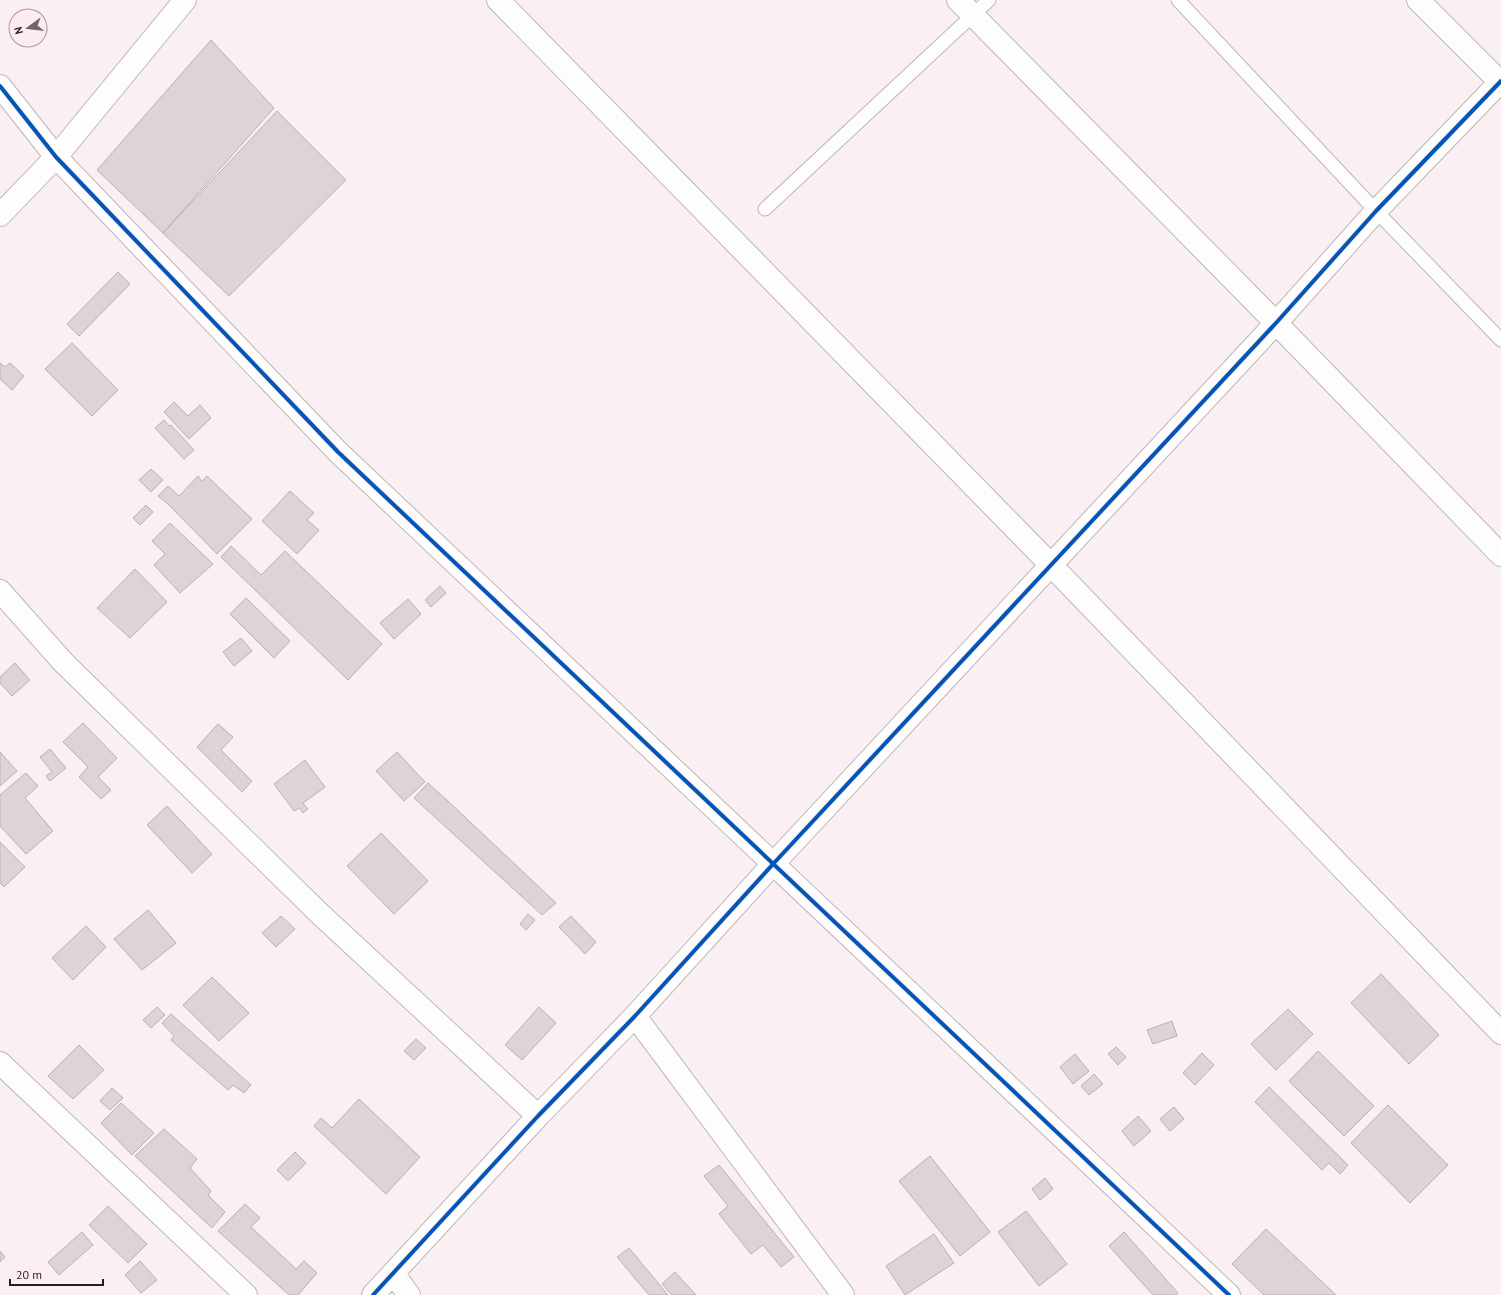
<svg xmlns="http://www.w3.org/2000/svg" width="1501" height="1295" viewBox="0 0 1501 1295" font-family="'PT Sans',sans-serif">
<rect width="100%" height="100%" fill="#faeff2"/>
<path fill="#dcd4d6" stroke="#b9b1b3" d="M 211,40 L 274,108 L 163,233 L 97,170 Z
M 277,111 L 346,180 L 229,296 L 163,233 Z
M 118,272 L 130,284 L 79,336 L 67,324 Z
M 72,343 L 118,390 L 92,416 L 45,369 Z
M 0,363 L 5,367 L 10,363 L 24,376 L 12,390 L 0,379 Z
M 174,402 L 188,416 L 200,405 L 211,418 L 189,439 L 164,412 Z
M 164,420 L 169,426 L 171,425 L 194,450 L 184,459 L 155,428 Z
M 151,469 L 163,480 L 151,492 L 139,480 Z
M 198,476 L 202,481 L 207,476 L 252,519 L 217,554 L 169,505 L 158,496 L 168,486 L 179,496 Z
M 290,491 L 314,513 L 307,520 L 319,530 L 297,554 L 262,521 Z
M 146,505 L 153,512 L 140,525 L 133,518 Z
M 170,523 L 213,564 L 180,593 L 154,565 L 165,554 L 152,541 Z
M 231,546 L 261,575 L 285,551 L 382,644 L 348,680 L 221,557 Z
M 135,569 L 167,602 L 130,638 L 97,608 Z
M 440,586 L 446,593 L 431,607 L 425,600 Z
M 246,598 L 290,641 L 274,658 L 230,614 Z
M 408,599 L 421,614 L 394,639 L 380,623 Z
M 241,638 L 252,651 L 234,666 L 223,652 Z
M 15,663 L 30,680 L 12,696 L 0,683 L 0,677 Z
M 83,723 L 117,758 L 98,777 L 111,790 L 101,799 L 79,777 L 88,767 L 63,742 Z
M 218,724 L 233,737 L 221,750 L 252,781 L 242,792 L 197,747 Z
M 50,749 L 66,768 L 50,781 L 46,776 L 52,772 L 40,757 Z
M 0,752 L 17,771 L 0,786 Z
M 397,752 L 425,782 L 404,801 L 376,771 Z
M 305,760 L 325,787 L 303,803 L 308,809 L 303,813 L 299,808 L 294,811 L 274,784 Z
M 26,773 L 38,786 L 25,798 L 53,831 L 26,854 L 0,826 L 0,795 Z
M 428,783 L 449,802 L 556,903 L 542,915 L 414,798 Z
M 167,806 L 212,854 L 192,873 L 147,825 Z
M 381,833 L 428,881 L 394,914 L 347,866 Z
M 0,842 L 25,867 L 4,887 L 0,883 Z
M 148,910 L 176,943 L 142,970 L 114,939 Z
M 528,914 L 535,920 L 526,930 L 520,924 Z
M 281,916 L 295,929 L 276,947 L 262,933 Z
M 571,916 L 596,942 L 585,954 L 559,927 Z
M 86,926 L 106,947 L 73,980 L 52,958 Z
M 1381,974 L 1439,1035 L 1409,1064 L 1351,1003 Z
M 212,977 L 249,1013 L 219,1041 L 183,1005 Z
M 157,1007 L 165,1015 L 151,1028 L 143,1020 Z
M 539,1007 L 556,1023 L 522,1060 L 505,1045 Z
M 1288,1009 L 1313,1034 L 1276,1070 L 1251,1044 Z
M 171,1014 L 251,1085 L 244,1093 L 233,1085 L 228,1090 L 171,1040 L 174,1036 L 162,1023 Z
M 1172,1021 L 1177,1036 L 1153,1044 L 1147,1030 Z
M 416,1039 L 426,1048 L 414,1060 L 404,1051 Z
M 79,1045 L 104,1070 L 73,1099 L 48,1076 Z
M 1116,1047 L 1126,1057 L 1118,1065 L 1108,1054 Z
M 1318,1051 L 1374,1106 L 1344,1136 L 1289,1081 Z
M 1202,1053 L 1214,1065 L 1195,1085 L 1183,1073 Z
M 1075,1054 L 1089,1071 L 1073,1084 L 1060,1067 Z
M 1094,1074 L 1103,1084 L 1089,1095 L 1081,1086 Z
M 1269,1087 L 1348,1165 L 1340,1174 L 1329,1163 L 1322,1170 L 1255,1102 Z
M 112,1088 L 123,1098 L 110,1110 L 100,1101 Z
M 359,1099 L 420,1157 L 386,1194 L 314,1126 L 321,1118 L 332,1128 Z
M 121,1103 L 154,1133 L 132,1155 L 101,1123 Z
M 1388,1105 L 1448,1165 L 1410,1203 L 1351,1143 Z
M 1174,1107 L 1184,1119 L 1170,1131 L 1160,1119 Z
M 1138,1116 L 1151,1131 L 1134,1146 L 1122,1131 Z
M 164,1129 L 197,1159 L 190,1168 L 211,1191 L 208,1195 L 225,1212 L 212,1228 L 135,1156 Z
M 295,1152 L 306,1163 L 288,1181 L 277,1170 Z
M 930,1156 L 990,1232 L 960,1256 L 899,1181 Z
M 719,1165 L 794,1257 L 781,1267 L 763,1245 L 751,1254 L 719,1214 L 728,1206 L 704,1176 Z
M 1045,1178 L 1053,1189 L 1040,1200 L 1032,1189 Z
M 245,1204 L 260,1218 L 251,1227 L 296,1269 L 304,1261 L 317,1273 L 298,1295 L 289,1295 L 218,1231 Z
M 108,1206 L 147,1244 L 128,1263 L 89,1225 Z
M 1026,1211 L 1067,1264 L 1039,1286 L 998,1232 Z
M 1266,1229 L 1336,1295 L 1264,1295 L 1232,1264 Z
M 82,1232 L 93,1245 L 59,1275 L 48,1262 Z
M 1124,1232 L 1178,1293 L 1176,1295 L 1153,1295 L 1109,1246 Z
M 934,1234 L 954,1263 L 905,1295 L 886,1266 Z
M 629,1248 L 668,1295 L 649,1295 L 617,1257 Z
M 0,1251 L 5,1257 L 0,1262 Z
M 140,1261 L 157,1280 L 141,1293 L 125,1275 Z
M 675,1272 L 696,1295 L 672,1295 L 662,1284 Z"/>
<g fill="none" stroke-linecap="round" stroke-linejoin="round">
<defs>
<path id="service" d="M 1178,0 L 1376,211 L 1501,340
M 765,209 L 989,0"/>
<path id="minor" d="M 498,0 L 1051,565 L 1501,1033
M 958,0 L 1276,323 L 1501,555
M 1418,0 L 1501,83
M 0,86 L 56,157 L 338,452 L 1229,1295
M 0,215 L 56,157 L 185,0
M 0,591 L 63,662 L 319,913 L 538,1116
M 635,1016 L 843,1295
M 0,1063 L 246,1295
M 393,1273 L 409,1295
M 373,1295 L 538,1116 L 635,1016 L 774,863 L 1276,323 L 1376,211 L 1501,81"/>
</defs>
<use href="#service" stroke="#beb6b8" stroke-width="15"/>
<use href="#minor" stroke="#beb6b8" stroke-width="24"/>
<use href="#service" stroke="#fefdfd" stroke-width="13"/>
<use href="#minor" stroke="#fefdfd" stroke-width="22"/>
<defs>
<path id="cycleway" d="M 0,86 L 56,157 L 338,452 L 1229,1295
M 373,1295 L 538,1116 L 635,1016 L 774,863 L 1276,323 L 1376,211 L 1501,81"/>
</defs>
<use href="#cycleway" stroke="#feebf0" stroke-width="6"/>
<use href="#cycleway" stroke="#0057b8" stroke-width="4"/>
</g>
<g transform="translate(28 28) rotate(255)"><circle r="19" fill="#feebf0" stroke="#a7999d"/>
<path d="M0-3L7 15L0 10L-7 15Z" fill="#70676a"/>
<text y="-6" font-size="11" font-weight="bold" text-anchor="middle" fill="#251e20">N</text>
</g>
<path d="M10 1279v6h93v-6" fill="none" stroke="#251e20" stroke-width="2"/>
<text x="16" y="1279" font-size="12" fill="#251e20" stroke="#feebf0" stroke-width="3" paint-order="stroke">20 m</text>
</svg>
